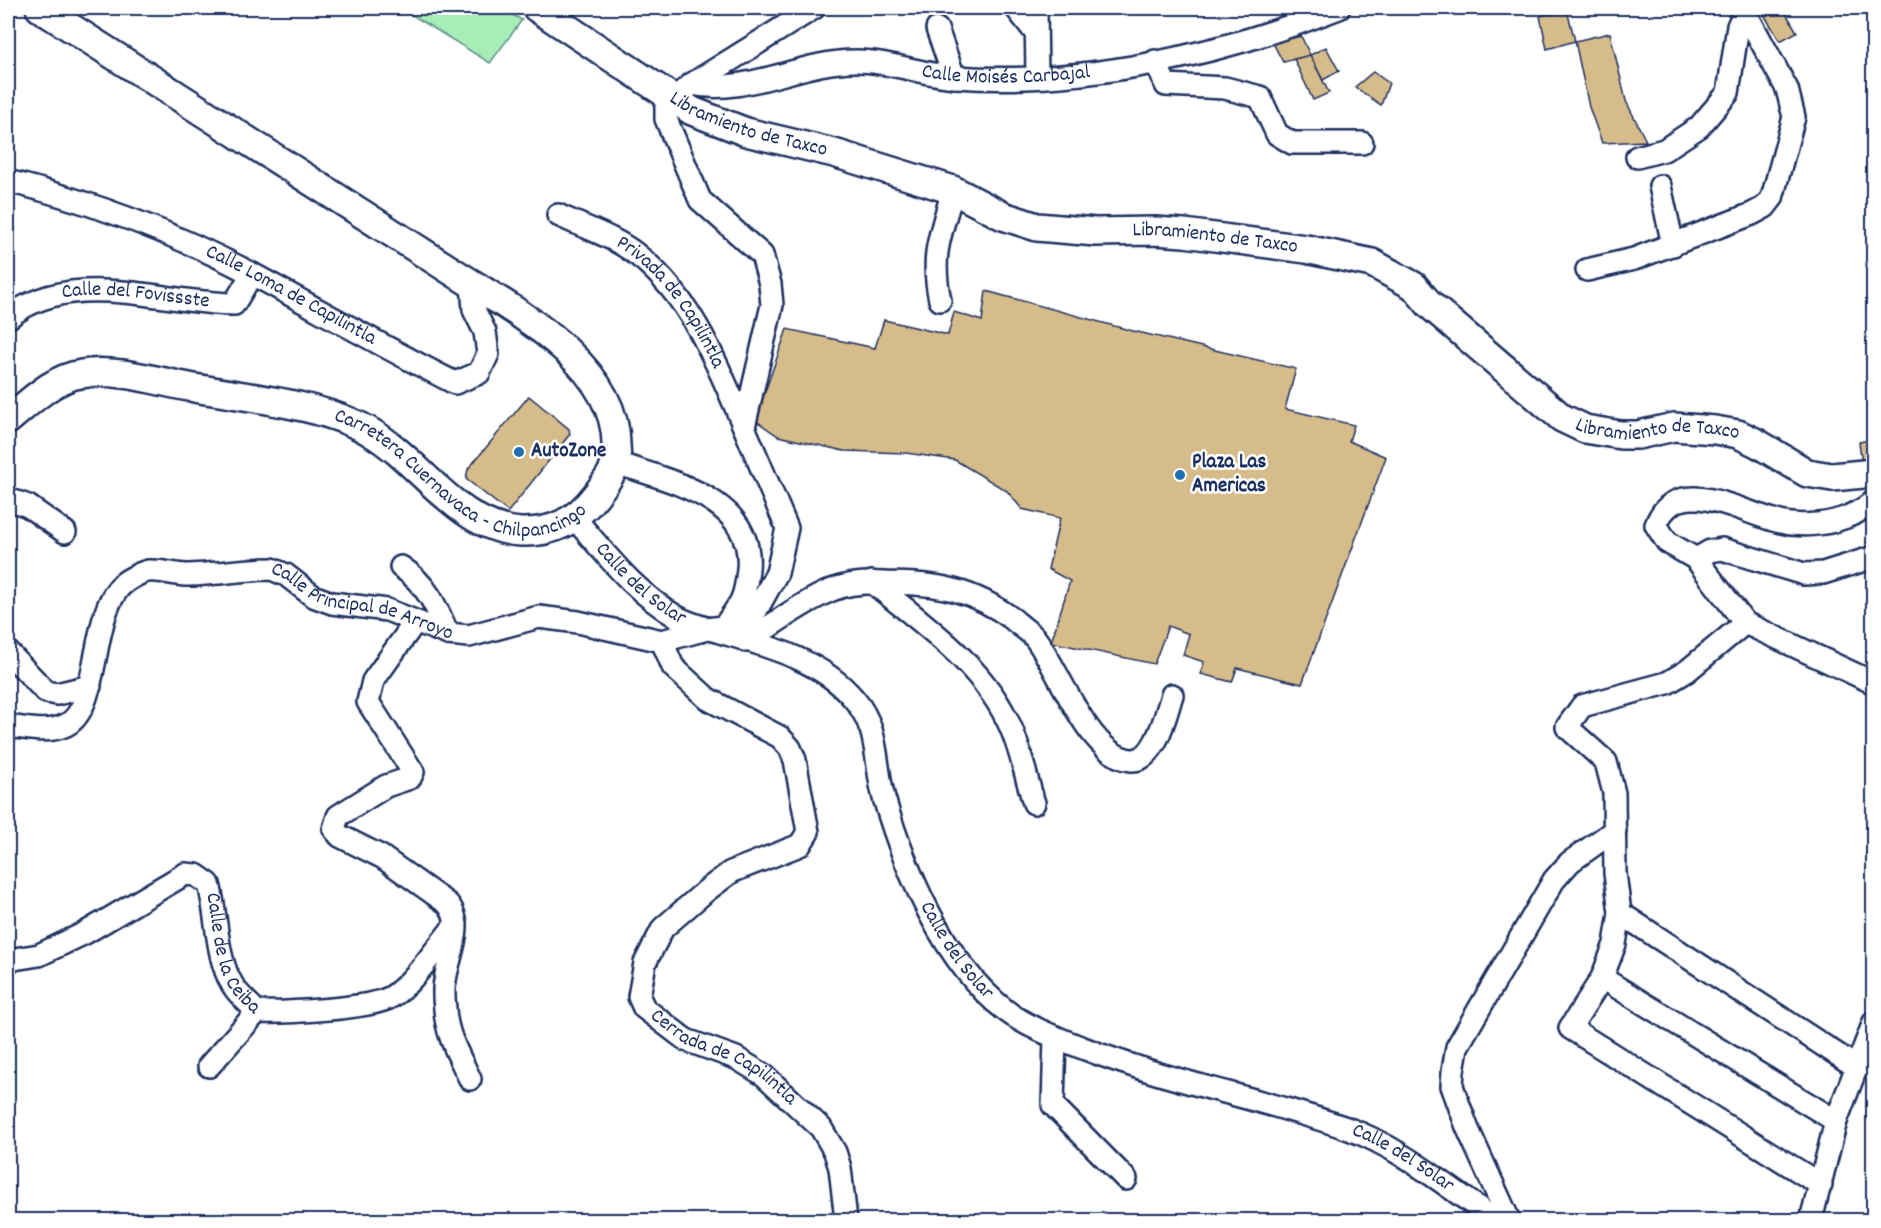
<svg xmlns="http://www.w3.org/2000/svg" width="1881" height="1228" viewBox="0 0 1881 1228" font-family="Dekko,sans-serif">
<rect width="100%" height="100%" fill="#fff"/>
<filter id="ink" filterUnits="userSpaceOnUse"><feTurbulence type="fractalNoise" baseFrequency=".0167" numOctaves="2"/><feDisplacementMap in="SourceGraphic" scale="12" xChannelSelector="R" yChannelSelector="G"/><feConvolveMatrix kernelMatrix="1 2 1 2 8 2 1 2 1" color-interpolation-filters="sRGB"/></filter>
<g filter="url(#ink)">
<path fill="#a7edb8" stroke="#618e8b" stroke-width="1.5" d="M 410,8 L 500,8 L 522,20 L 490,63 L 407,12 Z"/>
<path fill="#d6bb8b" stroke="#1b2f5e" stroke-width="1.5" d="M 1760,8 L 1783,8 L 1797,32 L 1780,41 Z
M 1567,10 L 1575,41 L 1547,49 L 1540,16 Z
M 1610,33 L 1626,101 L 1646,141 L 1602,143 L 1589,107 L 1575,41 Z
M 1301,36 L 1310,55 L 1283,62 L 1273,43 Z
M 1326,47 L 1339,71 L 1323,80 L 1310,55 Z
M 1310,55 L 1329,93 L 1313,100 L 1294,59 Z
M 1373,72 L 1389,83 L 1381,105 L 1355,87 Z
M 986,291 L 1129,330 L 1296,369 L 1285,409 L 1354,425 L 1349,441 L 1386,457 L 1302,684 L 1237,668 L 1232,682 L 1201,674 L 1204,662 L 1183,655 L 1189,634 L 1168,626 L 1154,664 L 1051,642 L 1070,581 L 1048,569 L 1060,518 L 1022,509 L 1007,491 L 955,460 L 906,453 L 844,451 L 778,436 L 755,420 L 787,329 L 875,348 L 884,320 L 948,335 L 954,312 L 982,321 Z
M 529,396 L 569,429 L 570,434 L 508,512 L 466,479 L 468,469 Z
M 1874,439 L 1874,464 L 1862,464 L 1859,442 Z"/>
<g fill="none" stroke-linecap="round" stroke-linejoin="round">
<defs>
<g id="minor">
<path d="M 1016,8 L 1035,32"/>
<path d="M 1036,8 L 1037,77"/>
<path d="M 937,29 L 954,77"/>
<path d="M 1155,61 L 1166,85 L 1225,88 L 1260,97 L 1277,134 L 1292,143 L 1362,143"/>
<path d="M 692,84 L 814,8"/>
<path d="M 1637,157 L 1664,150 L 1699,127 L 1728,93 L 1738,26 L 1745,11"/>
<path id="s1" d="M 8,181 C 92,202 177,234 254,275 C 321,311 387,349 455,383 L 479,373 L 488,354 L 485,332 L 474,310 L 472,284"/>
<path d="M 1660,186 L 1673,245"/>
<path id="s2" d="M 558,215 C 583,227 615,237 636,254 C 691,296 718,365 744,427"/>
<path d="M 1587,270 L 1634,259 L 1752,214 L 1765,207 L 1772,198 L 1794,117 L 1787,89 L 1743,8"/>
<path d="M 940,300 C 930,254 941,234 953,190"/>
<path id="s3" d="M 8,318 C 69,267 161,303 234,304 L 252,274"/>
<path d="M 617,463 C 668,481 755,498 748,569 C 747,579 746,591 741,601 C 736,610 729,619 723,628"/>
<path d="M 8,499 L 28,506 L 65,532"/>
<path d="M 1874,501 C 1851,520 1821,527 1791,524 C 1751,520 1678,467 1656,525 L 1667,542 L 1696,559 L 1745,623 L 1874,683"/>
<path id="s4" d="M 575,519 C 608,556 633,591 677,617 C 691,625 708,628 723,633 C 768,646 823,661 854,699 C 880,729 874,762 884,798 C 905,870 944,963 1005,1010 C 1027,1027 1057,1038 1083,1048 C 1169,1082 1262,1098 1349,1129 C 1400,1147 1451,1190 1496,1220"/>
<path d="M 1696,559 L 1710,551 L 1722,549 L 1804,574 L 1823,573 L 1874,557"/>
<path d="M 401,567 C 427,584 436,606 448,634"/>
<path d="M 872,582 C 923,624 984,665 1011,728 C 1021,751 1026,778 1034,803"/>
<path d="M 415,622 L 373,681 L 368,702 L 413,772 L 410,778 L 386,786 L 338,816 L 334,829 L 340,836 L 382,857 L 448,904 C 466,926 448,956 445,981 C 443,989 444,1000 445,1009 C 446,1034 459,1056 470,1079"/>
<path d="M 1745,623 L 1687,671 L 1667,683 L 1582,706 L 1567,727 L 1606,762 L 1614,793 L 1615,873 L 1620,913 L 1615,944 L 1602,978 L 1570,1028 L 1821,1185"/>
<path id="s5" d="M 662,641 L 673,667 L 708,699 L 780,737 L 790,748 L 795,760 L 808,832 L 800,845 L 731,872 L 707,890 L 663,928 L 645,963 L 639,997 L 644,1008 L 686,1040 L 736,1058 L 764,1075 L 821,1128 L 835,1152 L 840,1168 L 846,1220"/>
<path d="M 746,641 C 774,625 802,602 832,590 C 848,583 869,582 886,583 C 936,583 973,589 1014,620 C 1020,626 1029,631 1035,638 C 1059,668 1088,756 1131,760 C 1156,762 1166,713 1172,695"/>
<path d="M 8,652 L 46,692 L 57,694 L 90,686"/>
<path id="s6" d="M 8,726 C 27,728 48,734 66,725 C 103,707 88,604 128,580 C 133,577 142,572 148,571 C 160,570 173,574 185,575 C 214,575 243,569 272,569 L 286,575 L 313,596 L 332,603 L 387,610 L 448,634 L 469,636 L 539,617 L 578,622 L 662,641 L 707,629 L 738,625 L 756,611 L 777,573 L 787,528 L 744,427 L 772,305 L 770,284 L 762,255 L 700,200 L 666,119 L 666,105 L 692,84 C 746,96 802,60 857,61 C 890,61 923,75 956,77 C 1084,86 1220,55 1339,8"/>
<path d="M 1620,913 L 1858,1068"/>
<path id="s7" d="M 8,960 L 39,955 L 85,933 L 185,874 L 196,875 L 209,884 C 217,913 216,958 232,984 C 237,994 249,1003 257,1012 C 283,1013 370,1009 391,997 C 411,986 440,943 456,924"/>
<path d="M 1602,978 L 1836,1121"/>
<path d="M 1055,1037 L 1053,1105 L 1126,1179"/>
<path d="M 209,1066 L 257,1012"/>
<path d="M 1509,1220 L 1467,1127 L 1452,1086 L 1453,1071 L 1457,1047 L 1554,880 L 1570,862 L 1615,830"/>
<path d="M 1811,1220 L 1836,1121 L 1874,1022"/>
</g>
<g id="major">
<path id="s8" d="M 537,8 L 692,111 L 746,132 L 834,153 L 953,190 L 1003,216 L 1037,227 L 1096,232 L 1155,231 L 1184,233 L 1306,249 L 1372,263 L 1414,286 L 1430,305 L 1562,418 L 1585,429 L 1621,435 L 1638,435 L 1674,427 L 1715,430 L 1738,434 L 1757,443 L 1807,473 L 1832,477 L 1874,473"/>
<path id="s9" d="M 8,420 C 29,403 53,378 81,374 C 116,368 155,381 189,387 C 243,397 326,404 372,433 C 422,463 459,529 521,532 C 554,533 576,521 596,495 C 602,487 612,475 615,465 C 618,458 616,450 616,443 C 615,365 517,312 458,275 C 319,186 179,97 40,8"/>
</g>
</defs>
<use href="#minor" stroke="#1b2f5e" stroke-width="26"/>
<use href="#major" stroke="#1b2f5e" stroke-width="32"/>
<use href="#minor" stroke="#fff" stroke-width="21"/>
<use href="#major" stroke="#fff" stroke-width="27"/>
</g>
</g>
<g fill="#1f6fb2" stroke="#fff" stroke-width="2">
<circle cx="519" cy="452" r="6"/>
<circle cx="1180" cy="475" r="6"/>
</g>
<g text-anchor="middle" dominant-baseline="central" stroke-width="5" stroke-linejoin="round" paint-order="stroke">
<g font-size="21" fill="#1b2f5e" stroke="#fff">
<text stroke="none"><textPath href="#s6" startOffset="1790">Calle Moisés Carbajal</textPath></text>
<text stroke="none"><textPath href="#s8" startOffset="244">Libramiento de Taxco</textPath></text>
<text stroke="none"><textPath href="#s8" startOffset="730">Libramiento de Taxco</textPath></text>
<text stroke="none"><textPath href="#s1" startOffset="306">Calle Loma de Capilintla</textPath></text>
<text stroke="none"><textPath href="#s3" startOffset="134">Calle del Fovissste</textPath></text>
<text stroke="none"><textPath href="#s2" startOffset="147">Privada de Capilintla</textPath></text>
<text stroke="none"><textPath href="#s8" startOffset="1234">Libramiento de Taxco</textPath></text>
<text stroke="none"><textPath href="#s9" startOffset="492">Carretera Cuernavaca - Chilpancingo</textPath></text>
<text stroke="none"><textPath href="#s4" startOffset="93">Calle del Solar</textPath></text>
<text stroke="none"><textPath href="#s6" startOffset="465">Calle Principal de Arroyo</textPath></text>
<text stroke="none"><textPath href="#s7" startOffset="300">Calle de la Ceiba</textPath></text>
<text stroke="none"><textPath href="#s4" startOffset="615">Calle del Solar</textPath></text>
<text stroke="none"><textPath href="#s5" startOffset="616">Cerrada de Capilintla</textPath></text>
<text stroke="none"><textPath href="#s4" startOffset="1119">Calle del Solar</textPath></text>
</g>
<g font-size="21" font-weight="bold" fill="#1b2f5e" stroke="#fff" text-anchor="start">
<text x="531" y="452">AutoZone</text>
<text x="1192" y="463">Plaza Las<tspan x="1192" dy="24">Americas</tspan></text>
</g>
</g>
<rect width="1881" height="1228" fill="none" stroke="#fff" stroke-width="30"/>
<rect x="15" y="15" width="1851" height="1198" fill="none" stroke="#1b2f5e" stroke-width="2" filter="url(#ink)"/>
</svg>
